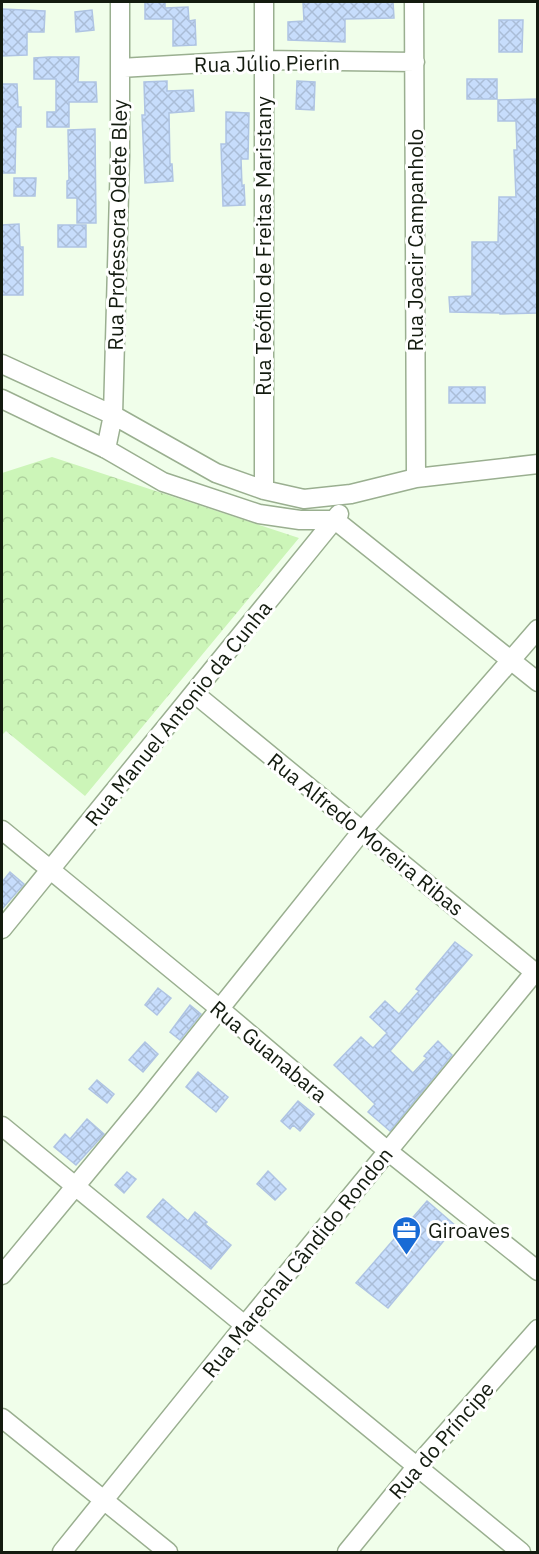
<svg xmlns="http://www.w3.org/2000/svg" width="539" height="1554" viewBox="0 0 539 1554" font-family="'IBM Plex Sans',sans-serif">
<defs>
<pattern id="forest-crowns" width="20" height="18" patternUnits="userSpaceOnUse" patternTransform="scale(1.5)"><rect width="20" height="18" fill="#ccf5b8"/><path d="M2 6a3 3 0 1 1 6 0M12 15a3 3 0 1 1 6 0" fill="none" stroke="#aed19d"/></pattern>
<pattern id="building-cross-hatch" width="8" height="8" patternUnits="userSpaceOnUse" patternTransform="scale(1.5)"><rect width="8" height="8" fill="#c7ddfc"/><path d="M0 0l8 8M0 8l8-8" fill="none" stroke="#aabdd7"/></pattern>
</defs>
<rect width="100%" height="100%" fill="#f0feea"/>
<path fill="url(#forest-crowns)" d="M 52,457 L 299,538 L 85,796 L 6,731 L 2,735 L 2,473 Z"/>
<path fill="url(#building-cross-hatch)" stroke="#afc4e3" stroke-width="1.5" d="M 145,2 L 165,2 L 165,8 L 188,7 L 189,21 L 195,20 L 196,45 L 173,46 L 173,19 L 145,19 Z
M 303,2 L 393,2 L 394,18 L 345,19 L 345,42 L 288,40 L 288,22 L 304,21 Z
M 2,9 L 45,11 L 44,32 L 27,32 L 27,55 L 2,56 Z
M 92,10 L 94,30 L 76,32 L 75,12 Z
M 499,20 L 523,20 L 522,52 L 499,52 Z
M 49,57 L 79,57 L 78,82 L 96,82 L 97,102 L 69,102 L 69,127 L 47,127 L 47,112 L 56,112 L 56,79 L 34,79 L 34,58 Z
M 467,79 L 497,79 L 497,99 L 467,99 Z
M 167,81 L 167,91 L 193,90 L 194,111 L 169,113 L 170,164 L 172,164 L 173,181 L 145,183 L 142,115 L 145,115 L 144,82 Z
M 297,81 L 315,82 L 314,110 L 296,109 Z
M 2,84 L 17,84 L 18,107 L 21,107 L 21,127 L 16,127 L 15,173 L 2,173 Z
M 537,99 L 537,219 L 535,219 L 537,313 L 500,314 L 500,313 L 450,312 L 449,297 L 472,296 L 472,242 L 498,242 L 499,197 L 516,197 L 514,150 L 517,150 L 516,121 L 498,121 L 498,100 Z
M 226,112 L 249,113 L 248,159 L 241,159 L 242,186 L 244,185 L 245,205 L 223,206 L 221,144 L 226,144 Z
M 95,129 L 96,223 L 77,223 L 77,198 L 67,198 L 67,181 L 69,180 L 68,130 Z
M 14,178 L 36,178 L 35,196 L 14,196 Z
M 19,224 L 20,247 L 23,247 L 23,295 L 2,295 L 2,225 Z
M 58,225 L 86,225 L 86,247 L 58,247 Z
M 449,387 L 485,387 L 485,403 L 449,403 Z
M 10,872 L 24,884 L 2,909 L 2,882 Z
M 455,942 L 472,955 L 390,1051 L 413,1073 L 427,1058 L 424,1056 L 438,1041 L 452,1055 L 390,1131 L 368,1112 L 375,1104 L 334,1065 L 361,1037 L 373,1048 L 387,1033 L 370,1017 L 385,1001 L 399,1014 L 419,991 L 416,989 Z
M 158,988 L 171,998 L 157,1015 L 145,1005 Z
M 190,1005 L 201,1014 L 180,1040 L 170,1032 Z
M 145,1042 L 158,1054 L 143,1072 L 129,1060 Z
M 198,1072 L 228,1097 L 216,1112 L 186,1087 Z
M 97,1080 L 114,1094 L 107,1103 L 89,1089 Z
M 298,1101 L 314,1114 L 300,1131 L 293,1125 L 290,1129 L 281,1121 Z
M 87,1119 L 104,1134 L 76,1165 L 54,1147 L 65,1134 L 70,1139 Z
M 268,1171 L 286,1189 L 275,1200 L 257,1184 Z
M 127,1172 L 136,1179 L 124,1193 L 115,1185 Z
M 163,1199 L 188,1221 L 195,1212 L 207,1222 L 205,1224 L 231,1245 L 211,1269 L 147,1217 Z
M 427,1201 L 456,1226 L 388,1308 L 356,1283 Z"/>
<g fill="none" stroke-linecap="round" stroke-linejoin="round">
<defs>
<path id="minor" d="M 264,2 L 264,490
M 414,2 L 416,478
M 120,68 L 262,60 L 415,62
M 2,364 L 113,415 L 216,473 L 264,490 L 304,499 L 351,494 L 416,478 L 538,464
M 2,399 L 106,449 L 163,482 L 259,514 L 300,520 L 335,520 L 538,682
M 106,449 L 113,415 L 120,156 L 120,2
M 194,693 L 538,975
M 2,830 L 220,1009 L 389,1152 L 538,1271
M 2,929 L 339,514
M 2,1126 L 521,1552
M 2,1275 L 145,1102 L 362,831 L 538,629
M 2,1418 L 168,1552
M 62,1552 L 245,1325 L 534,973
M 347,1552 L 417,1466 L 538,1329"/>
</defs>
<use href="#minor" stroke="#9aaf90" stroke-width="21"/>
<use href="#minor" stroke="#fff" stroke-width="18"/>
</g>
<defs>
<symbol id="office-pin" viewBox="-11 -11 22 30"><path d="M0 17L-7.5 6A9.5 9.5 0 1 1 7.5 6Z" fill="#196bd5" stroke="#fff"/><path d="M-6-3h4V-5.5h4V-3h4V5H-6ZM-1-4.5V-3h2v-1.5ZM-6 0V1H6V0Z" fill="#fff"/></symbol>
</defs>
<g fill-rule="evenodd">
<use href="#office-pin" x="390" y="1214" width="33" height="45"/>
</g>
<g text-anchor="middle" dominant-baseline="central" stroke-width="6" stroke-linejoin="round" paint-order="stroke">
<g font-size="21" fill="#131b0f" stroke="#fff">
<text transform="translate(267 63) rotate(-1)">Rua Júlio Pierin</text>
<text transform="translate(117 225) rotate(-89)">Rua Professora Odete Bley</text>
<text transform="translate(415 240) rotate(-90)">Rua Joacir Campanholo</text>
<text transform="translate(263 246) rotate(-90)">Rua Teófilo de Freitas Maristany</text>
<text transform="translate(178 713) rotate(-51)">Rua Manuel Antonio da Cunha</text>
<text transform="translate(366 834) rotate(39)">Rua Alfredo Moreira Ribas</text>
<text transform="translate(269 1051) rotate(40)">Rua Guanabara</text>
<text transform="translate(297 1262) rotate(-51)">Rua Marechal Cândido Rondon</text>
<text transform="translate(441 1440) rotate(-49)">Rua do Príncipe</text>
</g>
<g font-size="21" fill="#131b0f" stroke="#fff" text-anchor="start">
<text x="428" y="1230">Giroaves</text>
</g>
</g>
<rect width="539" height="1554" fill="none" stroke="#131b0f" stroke-width="6"/>
</svg>
